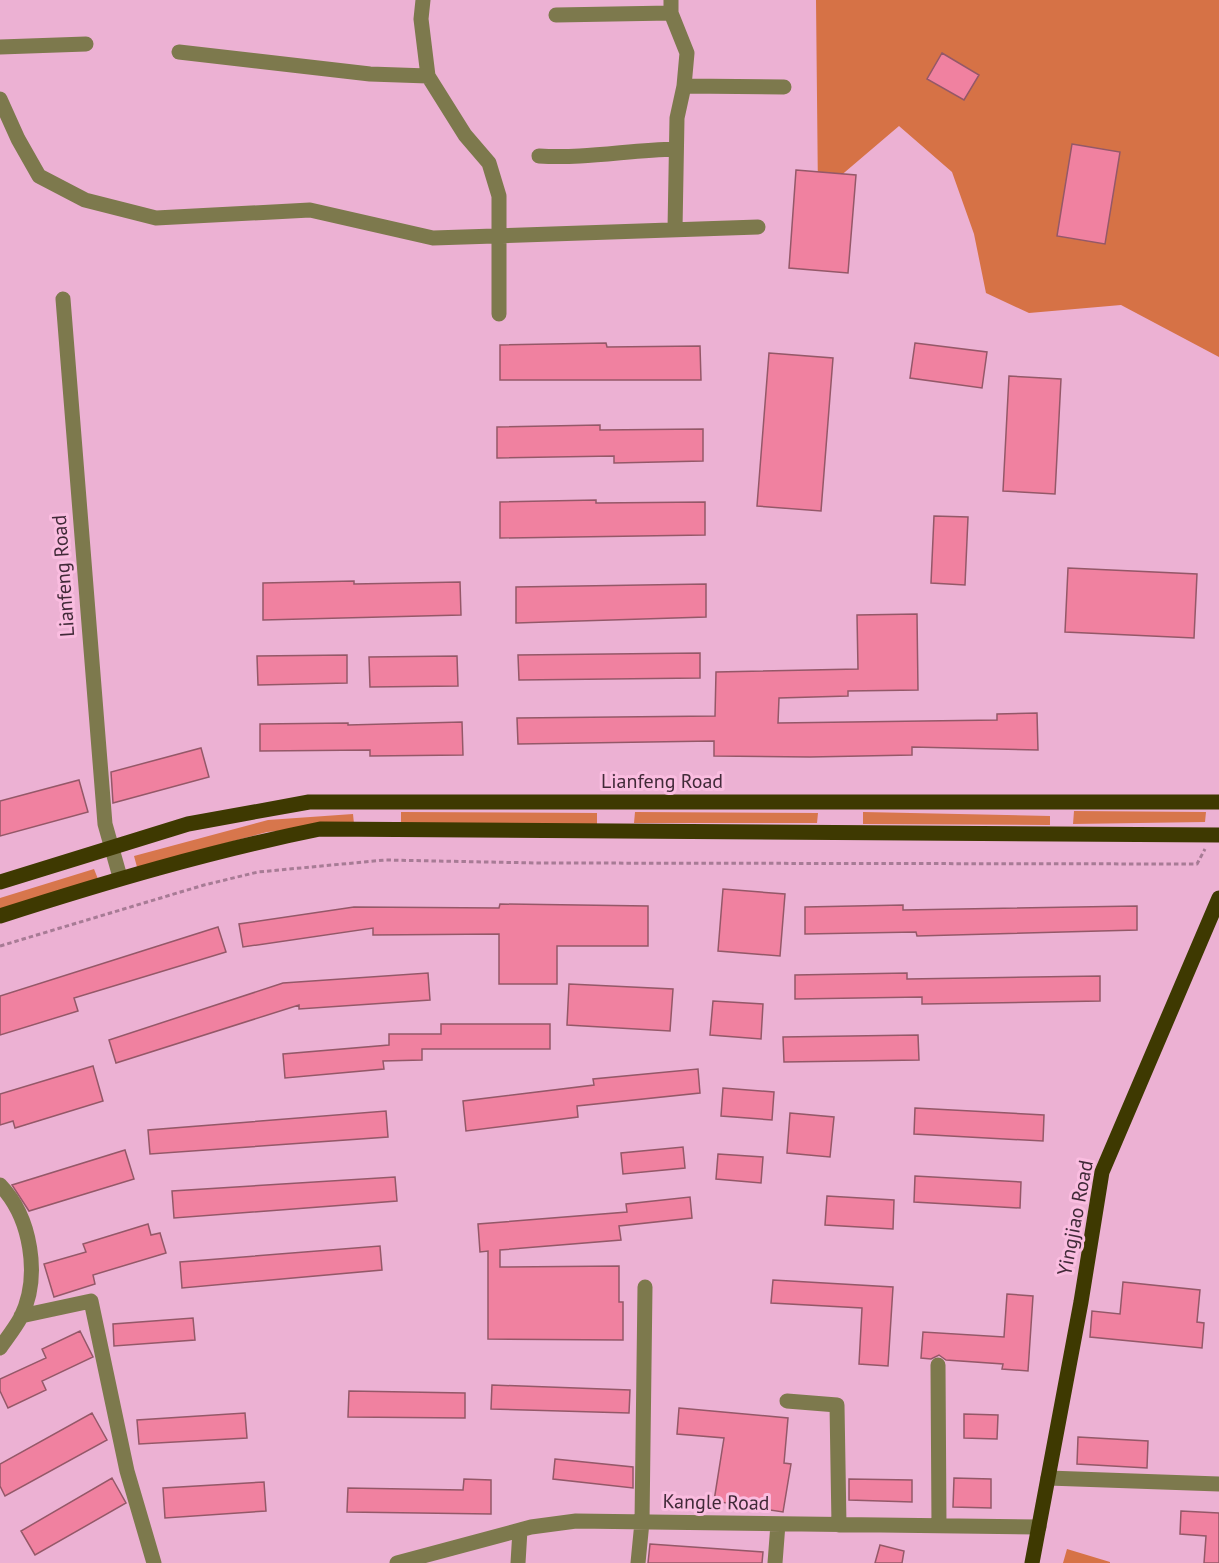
<svg xmlns="http://www.w3.org/2000/svg" width="1219" height="1563" viewBox="0 0 1219 1563" font-family="'PT Sans',sans-serif">
<rect width="100%" height="100%" fill="#ecb1d3"/>
<path fill="#d7764c" d="M 1074,811 L 1205,812 L 1206,812 L 1205,822 L 1073,824 Z
M 401,812 L 597,813 L 597,824 L 401,824 Z
M 635,812 L 818,813 L 817,823 L 634,823 Z
M 863,812 L 1050,816 L 1050,825 L 863,824 Z
M 353,814 L 354,824 L 267,832 L 137,867 L 134,856 L 268,820 Z
M 94,869 L 98,879 L 0,909 L 0,898 Z"/>
<path fill="#d67246" d="M 816,0 L 1219,0 L 1219,357 L 1121,305 L 1029,313 L 986,293 L 974,234 L 952,172 L 899,126 L 818,195 Z
M 1067,1549 L 1110,1562 L 1110,1563 L 1063,1563 Z"/>
<path fill="#f081a0" stroke="#945868" stroke-width="1.5" d="M 942,53 L 979,75 L 964,100 L 927,79 Z
M 1072,144 L 1120,152 L 1105,244 L 1057,236 Z
M 796,170 L 856,175 L 848,273 L 789,268 Z
M 606,343 L 607,347 L 700,346 L 701,380 L 500,380 L 500,345 Z
M 915,343 L 987,352 L 982,388 L 910,378 Z
M 769,353 L 833,358 L 821,511 L 757,506 Z
M 1009,376 L 1061,379 L 1055,494 L 1003,491 Z
M 600,425 L 600,430 L 703,429 L 703,461 L 614,463 L 614,456 L 497,458 L 497,427 Z
M 596,500 L 596,503 L 705,502 L 705,535 L 500,538 L 500,502 Z
M 934,516 L 968,517 L 965,585 L 931,583 Z
M 1068,568 L 1197,574 L 1194,638 L 1065,632 Z
M 354,581 L 354,584 L 460,582 L 461,615 L 263,620 L 263,583 Z
M 706,584 L 706,617 L 516,623 L 516,587 Z
M 917,614 L 918,690 L 848,691 L 848,696 L 779,698 L 778,723 L 997,720 L 997,714 L 1037,713 L 1038,750 L 912,747 L 912,755 L 810,757 L 714,756 L 714,741 L 518,744 L 517,718 L 715,716 L 716,672 L 858,669 L 857,615 Z
M 700,653 L 700,678 L 519,680 L 518,655 Z
M 347,655 L 347,683 L 258,685 L 257,656 Z
M 457,656 L 458,686 L 370,687 L 369,657 Z
M 462,722 L 463,755 L 370,756 L 370,750 L 260,751 L 260,724 L 348,723 L 348,725 Z
M 201,748 L 209,777 L 113,803 L 111,772 Z
M 79,780 L 88,812 L 0,836 L 0,801 Z
M 723,889 L 785,894 L 780,956 L 718,951 Z
M 500,904 L 648,906 L 648,946 L 557,946 L 557,984 L 499,984 L 499,934 L 373,935 L 373,928 L 243,947 L 239,924 L 354,907 L 499,908 Z
M 903,905 L 903,910 L 1137,906 L 1137,930 L 917,936 L 916,932 L 805,934 L 805,907 Z
M 218,927 L 226,952 L 74,998 L 78,1011 L 0,1035 L 0,996 Z
M 428,973 L 430,1000 L 299,1009 L 299,1005 L 116,1063 L 109,1040 L 283,983 Z
M 907,973 L 907,979 L 1100,976 L 1100,1001 L 922,1004 L 922,997 L 795,999 L 795,975 Z
M 569,984 L 673,989 L 670,1031 L 567,1025 Z
M 713,1001 L 763,1004 L 761,1039 L 710,1035 Z
M 441,1024 L 550,1024 L 550,1049 L 422,1049 L 422,1060 L 383,1061 L 384,1069 L 285,1078 L 283,1054 L 389,1045 L 389,1034 L 441,1034 Z
M 918,1035 L 919,1060 L 784,1062 L 783,1037 Z
M 93,1066 L 103,1101 L 15,1128 L 13,1121 L 0,1125 L 0,1094 Z
M 698,1069 L 700,1093 L 577,1106 L 578,1117 L 466,1131 L 463,1101 L 594,1085 L 593,1079 Z
M 723,1088 L 774,1092 L 772,1120 L 721,1116 Z
M 915,1108 L 1044,1115 L 1043,1141 L 914,1134 Z
M 386,1111 L 388,1137 L 150,1154 L 148,1130 Z
M 790,1113 L 834,1117 L 830,1157 L 787,1153 Z
M 683,1147 L 685,1168 L 623,1174 L 621,1153 Z
M 125,1150 L 134,1179 L 29,1211 L 12,1185 Z
M 718,1154 L 763,1157 L 761,1183 L 716,1179 Z
M 915,1176 L 1021,1182 L 1020,1208 L 914,1202 Z
M 395,1177 L 397,1201 L 174,1218 L 172,1191 Z
M 827,1196 L 894,1200 L 893,1229 L 825,1225 Z
M 690,1197 L 692,1218 L 619,1226 L 621,1240 L 500,1250 L 500,1267 L 619,1266 L 619,1302 L 623,1302 L 623,1340 L 488,1339 L 488,1251 L 480,1252 L 478,1224 L 627,1212 L 626,1204 Z
M 148,1224 L 151,1235 L 160,1233 L 166,1253 L 93,1275 L 95,1284 L 54,1297 L 44,1264 L 86,1252 L 83,1244 Z
M 380,1246 L 382,1270 L 182,1288 L 180,1262 Z
M 773,1280 L 893,1287 L 888,1366 L 859,1364 L 862,1308 L 771,1303 Z
M 1123,1282 L 1200,1290 L 1197,1322 L 1204,1323 L 1202,1348 L 1090,1337 L 1092,1311 L 1120,1314 Z
M 1007,1294 L 1033,1296 L 1028,1371 L 1002,1369 L 1003,1364 L 946,1360 L 939,1355 L 931,1359 L 921,1358 L 923,1332 L 1004,1337 Z
M 193,1318 L 195,1340 L 114,1346 L 113,1324 Z
M 80,1331 L 93,1357 L 42,1381 L 46,1390 L 8,1408 L 0,1391 L 0,1379 L 46,1358 L 42,1349 Z
M 492,1385 L 630,1390 L 629,1413 L 491,1409 Z
M 349,1391 L 465,1393 L 465,1418 L 348,1417 Z
M 679,1408 L 788,1418 L 784,1463 L 791,1464 L 783,1512 L 714,1501 L 724,1438 L 677,1434 Z
M 92,1413 L 107,1440 L 5,1496 L 0,1486 L 0,1464 Z
M 245,1413 L 247,1438 L 139,1444 L 137,1420 Z
M 964,1414 L 998,1415 L 997,1439 L 964,1438 Z
M 1078,1437 L 1148,1441 L 1147,1468 L 1077,1464 Z
M 555,1459 L 633,1467 L 633,1488 L 553,1479 Z
M 112,1478 L 126,1503 L 35,1555 L 21,1531 Z
M 954,1478 L 991,1479 L 991,1508 L 953,1507 Z
M 464,1479 L 491,1480 L 491,1514 L 347,1512 L 348,1488 L 463,1490 Z
M 849,1479 L 912,1480 L 912,1502 L 849,1500 Z
M 264,1482 L 266,1511 L 165,1518 L 163,1488 Z
M 1181,1511 L 1219,1513 L 1219,1563 L 1204,1563 L 1206,1536 L 1180,1534 Z
M 650,1544 L 763,1552 L 762,1563 L 648,1563 Z
M 880,1545 L 904,1551 L 902,1563 L 875,1563 Z"/>
<g fill="none" stroke-linecap="round" stroke-linejoin="round">
<path stroke="#a77b95" stroke-width="3" stroke-dasharray="4.5 3" stroke-linecap="butt" d="M 0,946 L 204,885 L 258,872 L 385,860 L 538,863 L 1197,864 L 1205,849"/>
<path stroke="#7d794d" stroke-width="15" d="M 423,0 L 421,19 L 428,76 L 465,135 L 489,163 L 499,196 L 499,314
M 671,0 L 671,13 L 687,53 L 684,86 L 677,118 L 675,229
M 556,15 L 671,13
M 0,47 L 86,44
M 179,52 L 370,74 L 428,76
M 684,86 L 784,87
M 0,99 L 18,139 L 39,176 L 85,200 L 156,218 L 310,210 L 433,238 L 758,227
M 539,156 C 585,159 629,150 675,149
M 63,299 L 105,824 L 120,877
M 0,1185 C 31,1217 41,1276 21,1317 C 15,1328 7,1338 0,1348
M 21,1316 L 91,1301 L 127,1471 L 154,1563
M 938,1365 L 939,1526
M 787,1401 L 837,1405 L 839,1525
M 1048,1478 L 1219,1484
M 397,1563 L 531,1527 L 576,1521 L 1039,1527
M 518,1563 L 520,1530
M 638,1563 L 642,1522 L 645,1287
M 775,1563 L 778,1524"/>
<path stroke="#3e3901" stroke-width="15" d="M 0,882 L 188,824 L 309,802 L 1219,802
M 0,916 C 106,882 211,851 320,829 L 1219,835
M 1032,1563 L 1081,1302 L 1102,1172 L 1219,898"/>
</g>
<g text-anchor="middle" dominant-baseline="central" stroke-width="6" stroke-linejoin="round" paint-order="stroke">
<g font-size="20" fill="#412a38" stroke="#fabde0">
<text transform="translate(63 576) rotate(-94)">Lianfeng Road</text>
<text x="662" y="781">Lianfeng Road</text>
<text transform="translate(1075 1218) rotate(-79)">Yingjiao Road</text>
<text transform="translate(716 1502) rotate(1)">Kangle Road</text>
</g>
</g>
</svg>
